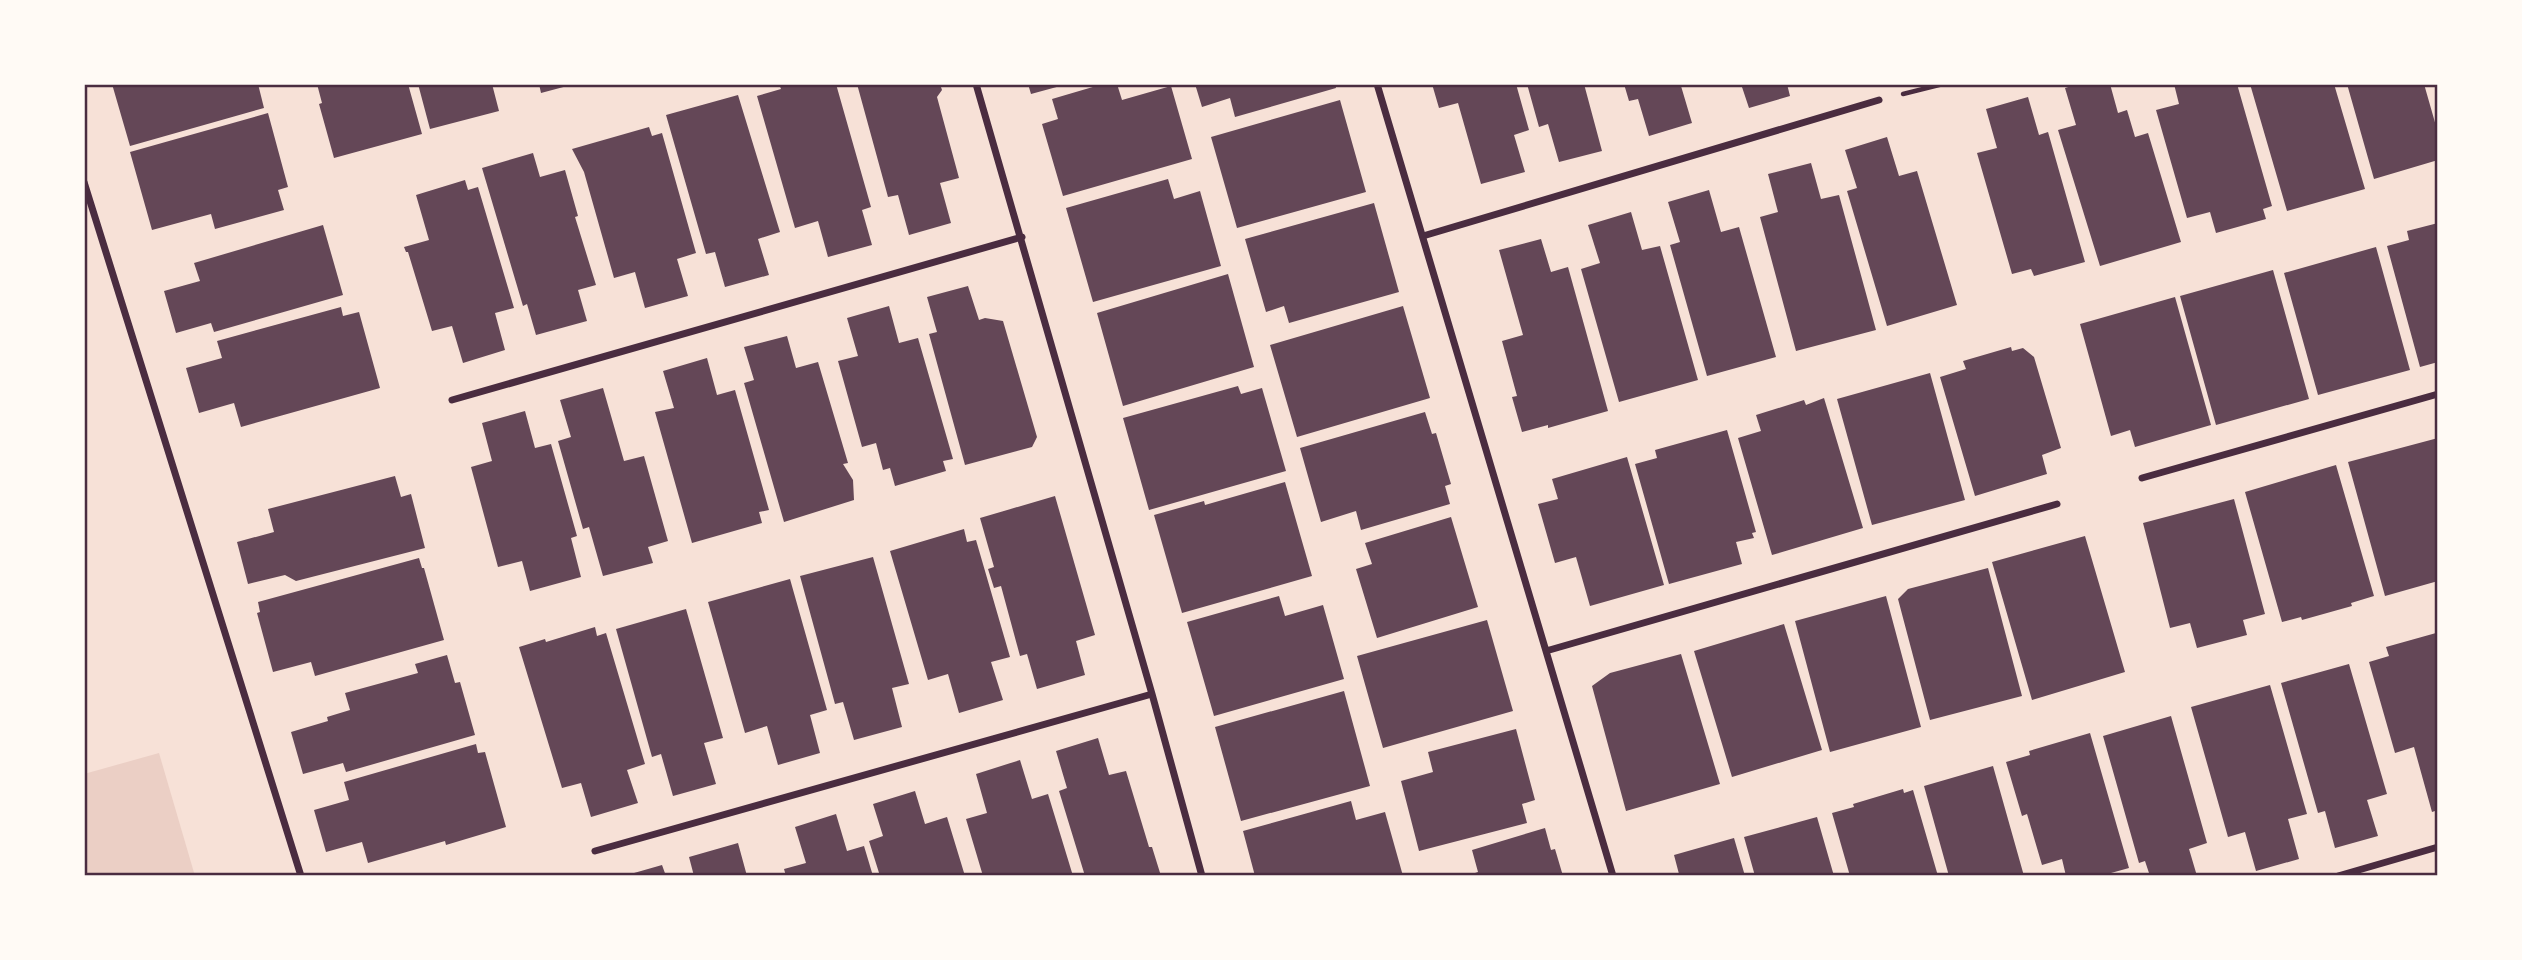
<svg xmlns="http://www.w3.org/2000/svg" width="2522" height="960" viewBox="0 0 2522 960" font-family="'Nunito Sans',sans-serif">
<rect width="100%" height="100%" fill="#f7e1d7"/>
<path fill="#ebcfc5" d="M 159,753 L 195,876 L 84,876 L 84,774 Z"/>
<path fill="#644757" d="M 112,84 L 258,84 L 264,108 L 130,146 Z
M 317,84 L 408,84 L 422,134 L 334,158 L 319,104 L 322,103 Z
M 418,84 L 492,84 L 499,111 L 430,129 Z
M 539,84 L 571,84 L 571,85 L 541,93 Z
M 779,84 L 836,84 L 871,207 L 862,210 L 872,245 L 828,257 L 818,221 L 795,228 L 757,96 L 781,89 Z
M 857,84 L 940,84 L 942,90 L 937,97 L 959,178 L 940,183 L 951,223 L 909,235 L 898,195 L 888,197 Z
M 1028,84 L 1064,84 L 1064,85 L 1031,94 Z
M 1103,84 L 1117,84 L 1122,100 L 1171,86 L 1192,159 L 1063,196 L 1042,124 L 1058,119 L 1052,99 Z
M 1195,84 L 1335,84 L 1336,88 L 1235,117 L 1230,98 L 1202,107 Z
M 1432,84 L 1516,84 L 1529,130 L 1514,135 L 1525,172 L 1481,184 L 1458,103 L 1439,108 Z
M 1527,84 L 1584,84 L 1602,151 L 1559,162 L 1548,124 L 1539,127 Z
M 1624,84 L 1686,84 L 1681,86 L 1692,123 L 1649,136 L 1638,99 L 1629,101 Z
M 1741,84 L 1787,84 L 1790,96 L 1749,108 Z
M 2078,84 L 2110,84 L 2118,113 L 2127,110 L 2135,137 L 2148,133 L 2181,242 L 2100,266 L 2058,130 L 2076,125 L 2065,88 Z
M 2174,84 L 2237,84 L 2272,206 L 2263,209 L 2266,219 L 2216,233 L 2210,212 L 2187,218 L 2156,110 L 2179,104 Z
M 2250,84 L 2334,84 L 2365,189 L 2287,211 Z
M 2347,84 L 2424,84 L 2438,133 L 2438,160 L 2374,179 Z
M 738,95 L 780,232 L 758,239 L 769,275 L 725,287 L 715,252 L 706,254 L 666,115 Z
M 2028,97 L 2039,135 L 2048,132 L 2085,262 L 2034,276 L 2031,269 L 2012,274 L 1977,153 L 1997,148 L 1986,109 Z
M 1340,100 L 1366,192 L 1237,228 L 1211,137 Z
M 268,113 L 288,187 L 278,190 L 284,210 L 215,229 L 211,214 L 152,230 L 130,152 Z
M 649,127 L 652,136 L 662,133 L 696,253 L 677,259 L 688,296 L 645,308 L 635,272 L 614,278 L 584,172 L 572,149 Z
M 1887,137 L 1899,176 L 1917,171 L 1957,305 L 1887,326 L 1847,191 L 1857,188 L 1845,150 Z
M 533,153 L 540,177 L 565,170 L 578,216 L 575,217 L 596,285 L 578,290 L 587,321 L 536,335 L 527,304 L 523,306 L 482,168 Z
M 1811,163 L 1821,199 L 1839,195 L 1876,330 L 1796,351 L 1760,217 L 1778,212 L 1768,174 Z
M 1168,179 L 1174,199 L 1200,191 L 1221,266 L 1093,302 L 1066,208 Z
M 465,180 L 468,190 L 478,187 L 514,308 L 495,313 L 505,350 L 463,363 L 452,326 L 432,331 L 408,252 L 406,252 L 404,247 L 429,240 L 416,195 Z
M 1709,190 L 1721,232 L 1739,227 L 1776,357 L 1707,376 L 1670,245 L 1680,242 L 1668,202 Z
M 1374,203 L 1399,292 L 1289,323 L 1284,306 L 1266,312 L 1245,239 Z
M 1631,212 L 1642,250 L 1660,246 L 1698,380 L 1619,402 L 1581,269 L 1600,263 L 1588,225 Z
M 2438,223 L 2438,362 L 2420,367 L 2387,246 L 2409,240 L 2407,231 Z
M 323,225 L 343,295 L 214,332 L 211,323 L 176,333 L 164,291 L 200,281 L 194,263 Z
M 1541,239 L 1551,272 L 1568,267 L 1608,411 L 1548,428 L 1548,425 L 1522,432 L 1512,397 L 1517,396 L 1502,341 L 1523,335 L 1499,250 Z
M 2376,247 L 2410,370 L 2318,395 L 2284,273 Z
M 2273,270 L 2309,399 L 2216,425 L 2180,296 Z
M 1228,274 L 1254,367 L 1123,406 L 1097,313 Z
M 968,286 L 979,320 L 985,318 L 1003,321 L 1037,437 L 1032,447 L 965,465 L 929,334 L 937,332 L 927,297 Z
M 2175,297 L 2211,425 L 2135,447 L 2130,430 L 2111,436 L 2080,324 Z
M 889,306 L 899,343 L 918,338 L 953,459 L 943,461 L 946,471 L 895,486 L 890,468 L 883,470 L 876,443 L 862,447 L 838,361 L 858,356 L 847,318 Z
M 1403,306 L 1430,398 L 1297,437 L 1270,345 Z
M 341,307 L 343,316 L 359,312 L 380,388 L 241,427 L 234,403 L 199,413 L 186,368 L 222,358 L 217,341 Z
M 787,336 L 796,368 L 818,362 L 848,463 L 843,464 L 853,480 L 854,500 L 784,522 L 744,383 L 754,380 L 744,347 Z
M 2011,347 L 2012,351 L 2023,348 L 2034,357 L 2061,448 L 2042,455 L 2047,474 L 1975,496 L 1940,377 L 1966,369 L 1963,361 Z
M 707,358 L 717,395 L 735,390 L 769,510 L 759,512 L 762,523 L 692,543 L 655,412 L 674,408 L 663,371 Z
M 1930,373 L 1965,500 L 1872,525 L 1837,399 Z
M 1238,386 L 1241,394 L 1262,388 L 1286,471 L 1149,510 L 1123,418 Z
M 603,388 L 624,461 L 644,456 L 668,541 L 648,547 L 653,563 L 603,576 L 589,527 L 583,529 L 558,441 L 571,437 L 560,400 Z
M 1824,398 L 1863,528 L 1772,555 L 1738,438 L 1761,431 L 1756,415 L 1804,400 L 1806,405 Z
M 525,411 L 535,448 L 551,444 L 577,536 L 571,538 L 581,577 L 530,591 L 522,561 L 498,567 L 471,467 L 492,461 L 482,423 Z
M 1425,412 L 1432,434 L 1436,433 L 1451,484 L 1445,486 L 1450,504 L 1361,530 L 1356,511 L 1321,522 L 1300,448 Z
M 1727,430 L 1756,532 L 1752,533 L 1754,538 L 1736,542 L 1742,564 L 1669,584 L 1635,464 L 1657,458 L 1655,450 Z
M 2438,438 L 2438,581 L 2385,596 L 2348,462 Z
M 1627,457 L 1664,585 L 1590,606 L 1576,557 L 1555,563 L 1538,504 L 1558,499 L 1552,479 Z
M 2336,465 L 2374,596 L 2351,603 L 2352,606 L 2302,620 L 2301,617 L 2282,622 L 2245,492 Z
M 395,476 L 401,497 L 411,494 L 425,548 L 296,581 L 285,575 L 248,584 L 237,542 L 274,532 L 268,509 Z
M 1285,482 L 1312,576 L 1182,613 L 1154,515 L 1204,501 L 1205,505 Z
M 1055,496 L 1095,635 L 1076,641 L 1085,675 L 1037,689 L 1027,654 L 1020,656 L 1001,586 L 994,588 L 988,569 L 994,567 L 980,518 Z
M 2234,499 L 2265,614 L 2243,620 L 2247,635 L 2197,648 L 2190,623 L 2170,628 L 2143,523 Z
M 1451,517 L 1478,607 L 1377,638 L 1356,569 L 1372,564 L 1365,543 Z
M 964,529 L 967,542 L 976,540 L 1010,657 L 991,662 L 1003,700 L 959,713 L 948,674 L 928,680 L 890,551 Z
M 2085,536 L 2125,672 L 2032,700 L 1992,562 Z
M 873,557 L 909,684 L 892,688 L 902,727 L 854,740 L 843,702 L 835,704 L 800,576 Z
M 419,558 L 422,568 L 424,568 L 444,640 L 315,676 L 311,662 L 273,672 L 257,613 L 260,612 L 258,602 Z
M 1988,568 L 2022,696 L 1930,720 L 1898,599 L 1908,589 Z
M 790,579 L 827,710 L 810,715 L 820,753 L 778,765 L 767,726 L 745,733 L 708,602 Z
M 1279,596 L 1285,616 L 1323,605 L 1344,679 L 1214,716 L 1187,622 Z
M 1886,596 L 1921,727 L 1830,752 L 1795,621 Z
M 686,609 L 723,738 L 704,743 L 716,784 L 673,796 L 661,754 L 652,757 L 616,629 Z
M 1487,620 L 1513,711 L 1383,748 L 1357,656 Z
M 1784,624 L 1822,750 L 1732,777 L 1694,651 Z
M 595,627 L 597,636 L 606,633 L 645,764 L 627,770 L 638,803 L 591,817 L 581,783 L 562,788 L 519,647 L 545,639 L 546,642 Z
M 2436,633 L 2438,640 L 2438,810 L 2432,812 L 2414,747 L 2395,753 L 2369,662 L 2389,656 L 2386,647 Z
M 1681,654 L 1720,784 L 1626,811 L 1592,686 L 1610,673 Z
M 447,655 L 455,683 L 460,682 L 475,735 L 346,772 L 343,763 L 303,774 L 291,732 L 328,721 L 327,717 L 350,710 L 345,693 L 418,673 L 415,664 Z
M 2349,664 L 2387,794 L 2367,800 L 2378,836 L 2335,848 L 2325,811 L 2318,813 L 2281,683 Z
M 2270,685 L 2307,814 L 2288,819 L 2299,859 L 2256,871 L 2245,832 L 2228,837 L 2191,707 Z
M 1344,691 L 1370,786 L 1241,821 L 1215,727 Z
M 2171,716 L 2207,843 L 2189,849 L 2197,876 L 2150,876 L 2145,861 L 2139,863 L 2103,736 Z
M 1516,729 L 1535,800 L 1522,804 L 1527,823 L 1419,851 L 1401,781 L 1433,772 L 1428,752 Z
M 2090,733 L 2129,868 L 2111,873 L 2112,876 L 2066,876 L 2062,859 L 2042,865 L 2027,814 L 2022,816 L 2006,762 L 2030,755 L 2029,751 Z
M 1098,738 L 1109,775 L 1126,771 L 1149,847 L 1152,847 L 1161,876 L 1085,876 L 1059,791 L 1067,788 L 1056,751 Z
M 476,744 L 478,753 L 485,752 L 506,827 L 446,845 L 445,841 L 368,863 L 362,842 L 326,852 L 314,810 L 349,800 L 344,782 Z
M 1020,760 L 1032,799 L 1048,794 L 1073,876 L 983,876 L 966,819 L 987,813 L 976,774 Z
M 1993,766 L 2024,876 L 1949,876 L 1924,786 Z
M 1903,789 L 1904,793 L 1913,790 L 1938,876 L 1850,876 L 1832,813 L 1854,807 L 1853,804 Z
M 915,791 L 925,824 L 947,817 L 965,876 L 880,876 L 869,841 L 883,836 L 873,804 Z
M 1351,801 L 1356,820 L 1385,812 L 1403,876 L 1255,876 L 1243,831 Z
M 836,814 L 847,851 L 864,846 L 873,876 L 786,876 L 784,869 L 806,863 L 795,827 Z
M 1817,817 L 1834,876 L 1755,876 L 1744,837 Z
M 1545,828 L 1551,850 L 1555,849 L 1563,876 L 1466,876 L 1478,872 L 1472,850 Z
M 1734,838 L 1745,876 L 1674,876 L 1679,874 L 1674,855 Z
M 738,843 L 747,876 L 694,876 L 689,857 Z
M 662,865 L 666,876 L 627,876 L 627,875 Z"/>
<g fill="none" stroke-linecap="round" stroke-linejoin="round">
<path stroke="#4a2c40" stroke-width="4.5" d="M 1903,94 L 1943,84"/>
<path stroke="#4a2c40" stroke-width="7" d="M 976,84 L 1152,694 L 1202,876
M 1377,84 L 1613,876
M 84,182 L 301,876
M 1423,236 L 1879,100
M 452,400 L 1022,237
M 2142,478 L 2438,394
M 1546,651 L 2057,504
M 595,851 L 1152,694
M 2338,876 L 2438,847"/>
</g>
<rect width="2522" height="960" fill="none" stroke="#fffaf5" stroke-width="172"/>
<rect x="86" y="86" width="2350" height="788" fill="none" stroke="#4a2c40" stroke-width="2.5"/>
</svg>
